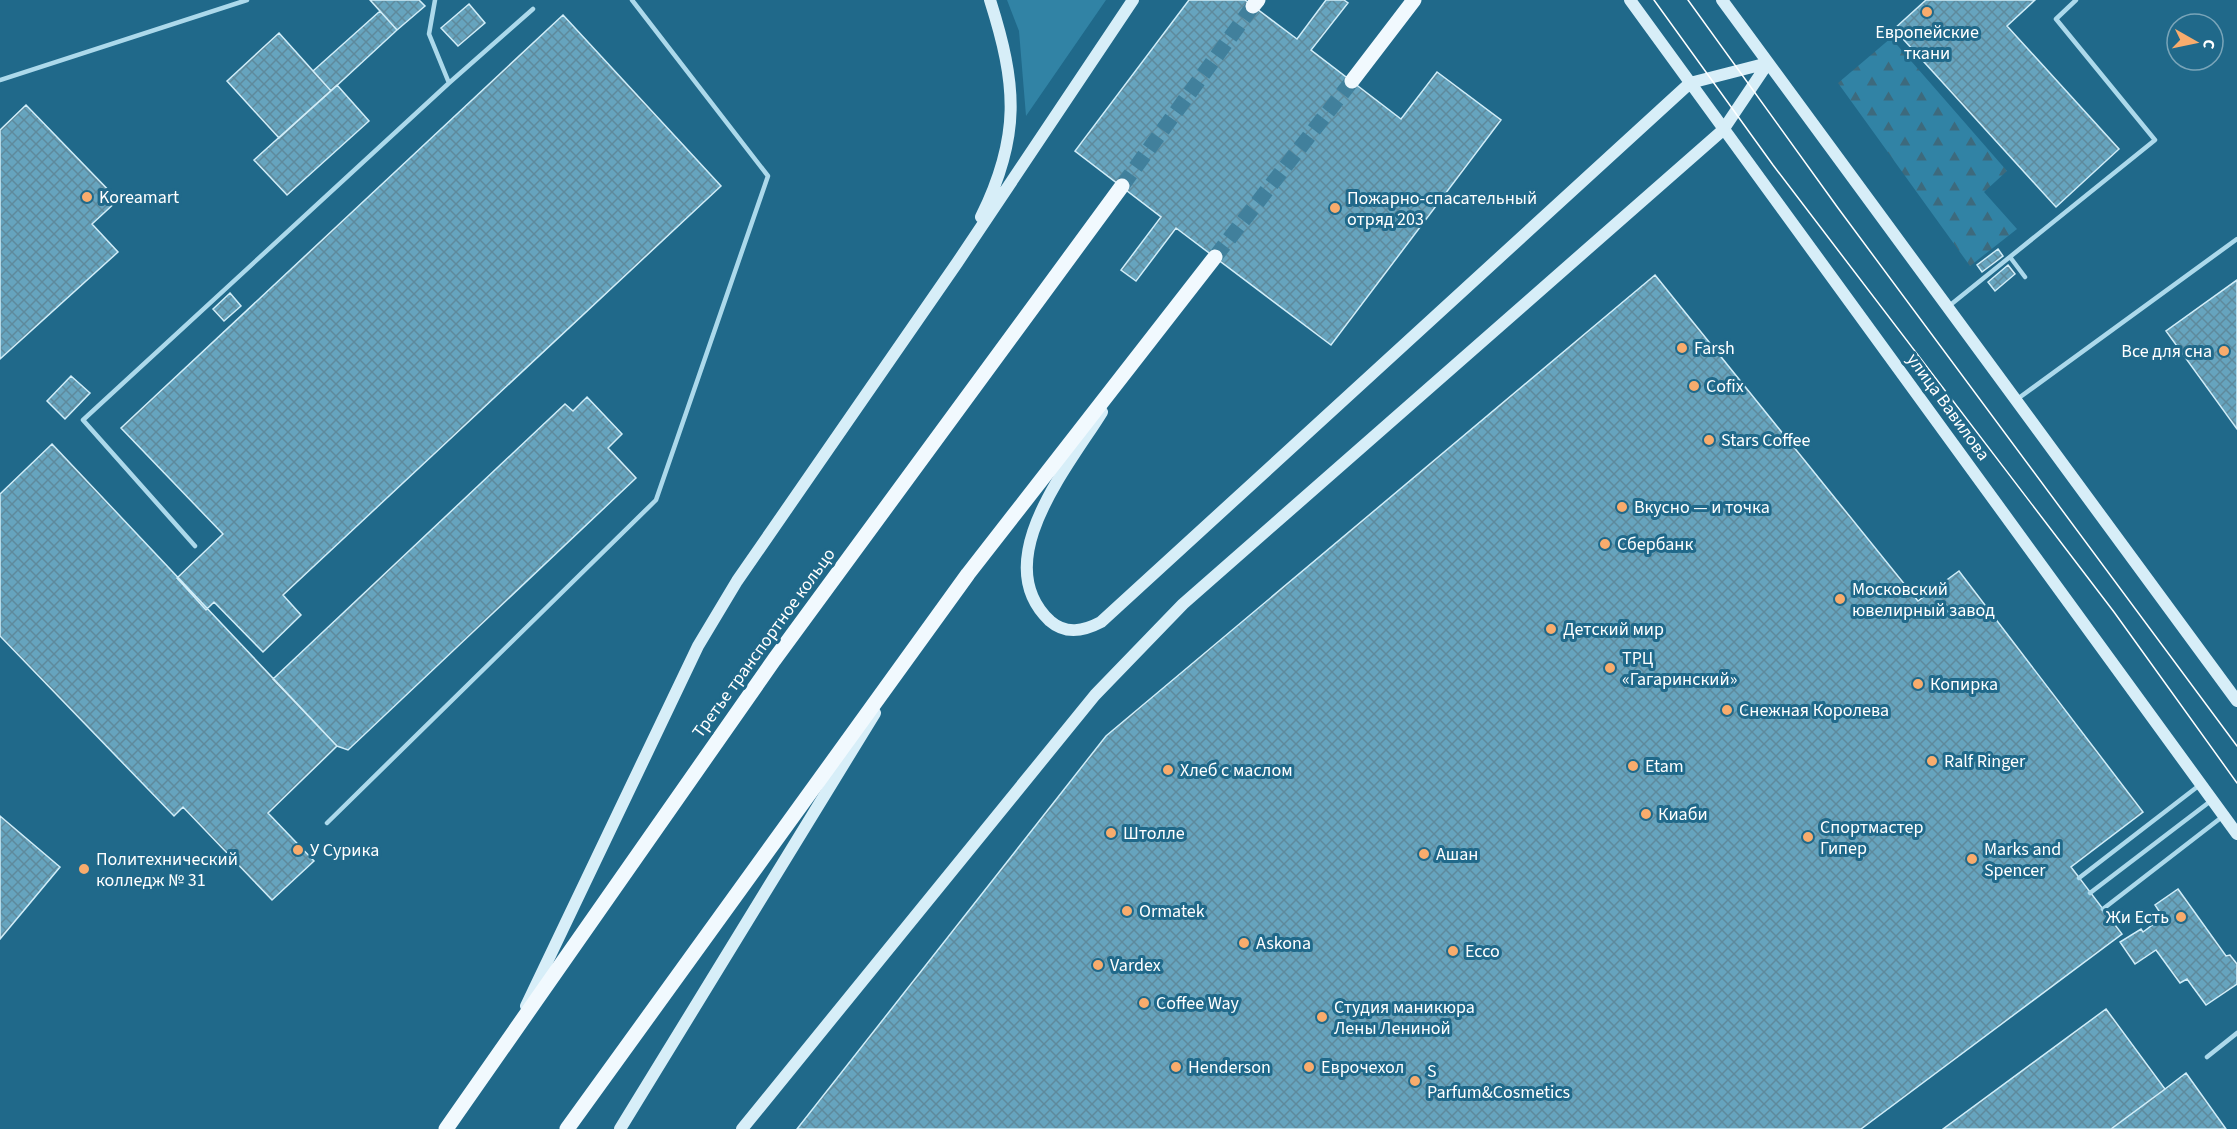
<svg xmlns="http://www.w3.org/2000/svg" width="2237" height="1129" viewBox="0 0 2237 1129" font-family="'Source Sans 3',sans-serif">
<defs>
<pattern id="forest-firs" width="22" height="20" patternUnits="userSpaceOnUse" patternTransform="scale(1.5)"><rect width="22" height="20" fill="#3183a5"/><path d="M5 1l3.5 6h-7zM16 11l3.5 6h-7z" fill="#3d6a7d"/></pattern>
<pattern id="building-cross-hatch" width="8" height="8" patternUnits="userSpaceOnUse" patternTransform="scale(1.5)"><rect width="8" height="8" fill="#66a4be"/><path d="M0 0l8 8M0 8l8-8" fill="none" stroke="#5e8a9c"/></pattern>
</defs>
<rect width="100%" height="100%" fill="#20698a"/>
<path fill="#3183a5" d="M 1007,0 L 1106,0 L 1026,116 L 1019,31 Z"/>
<path fill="url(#forest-firs)" d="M 1891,38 L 2007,171 L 1984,192 L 2017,229 L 1970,266 L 1838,83 Z"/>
<path fill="url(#building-cross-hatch)" stroke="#d1edf8" stroke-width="1.5" d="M 370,0 L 419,0 L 425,6 L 397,30 Z
M 1189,0 L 1245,0 L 1297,39 L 1326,0 L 1344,0 L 1348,3 L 1311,50 L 1401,119 L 1437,72 L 1501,120 L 1331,345 L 1176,228 L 1136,281 L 1121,270 L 1161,217 L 1075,151 Z
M 1926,0 L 2035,0 L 2007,26 L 2119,149 L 2056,207 L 1894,29 Z
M 469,4 L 485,23 L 458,46 L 441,28 Z
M 380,11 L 397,30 L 331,91 L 313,71 Z
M 563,15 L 721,186 L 283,595 L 301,615 L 263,652 L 214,602 L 206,610 L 177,578 L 223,534 L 121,428 Z
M 279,33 L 331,91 L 279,138 L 227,81 Z
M 337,85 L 369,121 L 287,195 L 254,160 Z
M 26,105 L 118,200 L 92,224 L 118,252 L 0,359 L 0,130 Z
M 1998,249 L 2003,256 L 1982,272 L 1977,265 Z
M 2008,265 L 2015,274 L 1995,291 L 1988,282 Z
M 1655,275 L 1918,601 L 1959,571 L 2143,812 L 2071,867 L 2122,934 L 1861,1129 L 797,1129 L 1106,736 Z
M 2237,280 L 2237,429 L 2166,331 Z
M 230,293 L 241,306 L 224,321 L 213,309 Z
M 71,376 L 90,393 L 65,419 L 47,401 Z
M 587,397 L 622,434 L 608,448 L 636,478 L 348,750 L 337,746 L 273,679 L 565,404 L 573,411 Z
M 52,444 L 337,746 L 268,813 L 314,861 L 272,900 L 183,807 L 174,816 L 0,636 L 0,494 Z
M 0,816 L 60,867 L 0,939 Z
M 2178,889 L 2226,956 L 2230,955 L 2237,964 L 2237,984 L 2206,1005 L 2187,979 L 2180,983 L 2156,950 L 2135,964 L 2120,942 L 2141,929 L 2143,932 L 2163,917 L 2155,905 Z
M 2106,1009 L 2165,1089 L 2111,1129 L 1943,1129 Z
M 2186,1073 L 2226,1129 L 2111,1129 L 2165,1089 Z"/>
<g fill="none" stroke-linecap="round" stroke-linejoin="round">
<path stroke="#41809c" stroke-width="15" stroke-dasharray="15 8" stroke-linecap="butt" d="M 1122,186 L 1253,6
M 1215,257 L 1352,81"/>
<path stroke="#acd9eb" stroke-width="4.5" d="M 0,80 L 247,0
M 449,83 L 533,9
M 2010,257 L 2025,277
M 1949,306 L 2155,140 L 2056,19 L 2076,0
M 2016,400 L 2237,239
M 195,546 L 83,420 L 449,83 L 429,34 L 435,0
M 327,823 L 656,500 L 768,176 L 632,0
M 2079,878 L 2201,784
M 2090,893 L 2212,800
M 2103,909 L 2222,817
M 2207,1057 L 2237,1033"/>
<path stroke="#d7eef8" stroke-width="12" d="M 1630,0 L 2237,834
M 1722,0 L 2237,701
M 981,217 C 1021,136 1017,85 990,0
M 1102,412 C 1068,467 987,562 1050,621 C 1066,635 1084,631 1101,622 L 1690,83 L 1768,63
M 526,1006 L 698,646 L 737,581 L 957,263 L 1133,0
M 620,1129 L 875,713
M 742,1129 L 1095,695 L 1183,604 L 1723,130 L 1768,63"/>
<path stroke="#f1f9fe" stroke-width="15" d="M 1253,6 L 1258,0
M 1352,81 L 1414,0
M 446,1129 L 774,660 L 1122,186
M 567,1129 L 968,574 L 1215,257"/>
<path stroke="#fff" stroke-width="1.5" d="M 1654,0 L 1773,165 L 2114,612 L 2237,783
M 1688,0 L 1838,208 L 2237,746"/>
</g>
<g fill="#f8ac6d" stroke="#20698a" stroke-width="2">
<circle cx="1927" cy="12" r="6"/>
<circle cx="87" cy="197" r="6"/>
<circle cx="1335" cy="208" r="6"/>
<circle cx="1682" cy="348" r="6"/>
<circle cx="2224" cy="351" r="6"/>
<circle cx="1694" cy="386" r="6"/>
<circle cx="1709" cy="440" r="6"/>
<circle cx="1622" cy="507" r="6"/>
<circle cx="1605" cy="544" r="6"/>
<circle cx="1840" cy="599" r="6"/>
<circle cx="1551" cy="629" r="6"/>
<circle cx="1610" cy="668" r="6"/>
<circle cx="1918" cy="684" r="6"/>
<circle cx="1727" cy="710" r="6"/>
<circle cx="1932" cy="761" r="6"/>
<circle cx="1633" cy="766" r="6"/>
<circle cx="1168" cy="770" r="6"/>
<circle cx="1646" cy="814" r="6"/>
<circle cx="1111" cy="833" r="6"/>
<circle cx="1808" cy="837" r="6"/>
<circle cx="298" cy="850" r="6"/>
<circle cx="1424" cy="854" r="6"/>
<circle cx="1972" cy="859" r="6"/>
<circle cx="84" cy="869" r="6"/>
<circle cx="1127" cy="911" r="6"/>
<circle cx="2181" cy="917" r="6"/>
<circle cx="1244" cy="943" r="6"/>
<circle cx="1453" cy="951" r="6"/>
<circle cx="1098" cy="965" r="6"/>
<circle cx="1144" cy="1003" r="6"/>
<circle cx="1322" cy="1017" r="6"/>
<circle cx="1176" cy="1067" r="6"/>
<circle cx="1309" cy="1067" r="6"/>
<circle cx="1415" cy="1081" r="6"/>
</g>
<g text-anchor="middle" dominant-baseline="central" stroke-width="6" stroke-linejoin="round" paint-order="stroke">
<g font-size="18" fill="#fff" stroke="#20698a" text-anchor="start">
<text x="1927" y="32" text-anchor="middle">Европейские<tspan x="1927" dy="21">ткани</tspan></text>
<text x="99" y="197">Koreamart</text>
<text x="1347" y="198">Пожарно-спасательный<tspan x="1347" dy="21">отряд 203</tspan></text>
<text x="1694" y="348">Farsh</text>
<text x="2212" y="351" text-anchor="end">Все для сна</text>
<text x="1706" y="386">Cofix</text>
<text x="1721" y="440">Stars Coffee</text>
<text x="1634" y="507">Вкусно — и точка</text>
<text x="1617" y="544">Сбербанк</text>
<text x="1852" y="589">Московский<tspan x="1852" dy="21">ювелирный завод</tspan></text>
<text x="1563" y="629">Детский мир</text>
<text x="1622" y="658">ТРЦ<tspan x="1622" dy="21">«Гагаринский»</tspan></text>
<text x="1930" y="684">Копирка</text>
<text x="1739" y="710">Снежная Королева</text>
<text x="1944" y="761">Ralf Ringer</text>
<text x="1645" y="766">Etam</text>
<text x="1180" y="770">Хлеб с маслом</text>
<text x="1658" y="814">Киаби</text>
<text x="1820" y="827">Спортмастер<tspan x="1820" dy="21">Гипер</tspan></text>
<text x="1123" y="833">Штолле</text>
<text x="1984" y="849">Marks and<tspan x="1984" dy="21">Spencer</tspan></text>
<text x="310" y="850">У Сурика</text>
<text x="1436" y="854">Ашан</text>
<text x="96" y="859">Политехнический<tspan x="96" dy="21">колледж № 31</tspan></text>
<text x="1139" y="911">Ormatek</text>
<text x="2169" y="917" text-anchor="end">Жи Есть</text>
<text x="1256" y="943">Askona</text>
<text x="1465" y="951">Ecco</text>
<text x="1110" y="965">Vardex</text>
<text x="1156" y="1003">Coffee Way</text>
<text x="1334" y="1007">Студия маникюра<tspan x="1334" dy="21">Лены Лениной</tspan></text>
<text x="1188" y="1067">Henderson</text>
<text x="1321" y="1067">Еврочехол</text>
<text x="1427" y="1071">S<tspan x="1427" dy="21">Parfum&amp;Cosmetics</tspan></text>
</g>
<g font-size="18" fill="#fff" stroke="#20698a">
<text transform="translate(1948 407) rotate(54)">улица Вавилова</text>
<text transform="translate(764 643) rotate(-54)">Третье транспортное кольцо</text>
</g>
</g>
<g transform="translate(2195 42) rotate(99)"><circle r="28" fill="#20698a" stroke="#79a5b9" stroke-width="1.5"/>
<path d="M0-4.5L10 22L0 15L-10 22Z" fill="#f8ac6d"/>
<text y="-9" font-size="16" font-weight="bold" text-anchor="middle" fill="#ffffff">С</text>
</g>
</svg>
